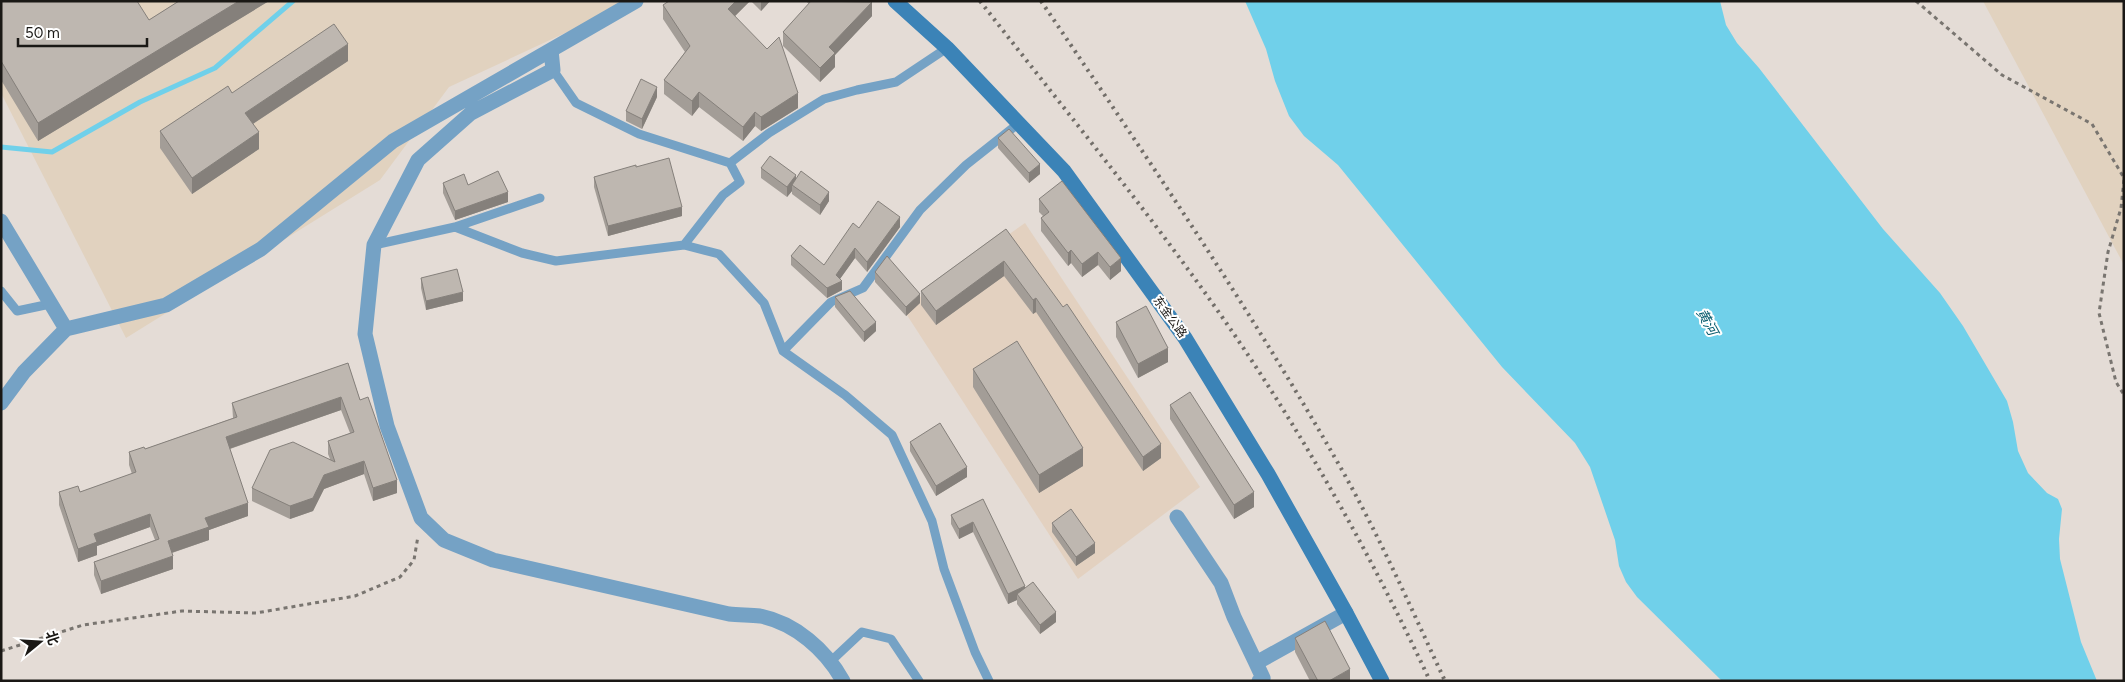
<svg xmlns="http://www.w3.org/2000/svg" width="2125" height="682" viewBox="0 0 2125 682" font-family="Figtree,'Noto Sans SC',sans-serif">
<rect width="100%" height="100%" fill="#e4dcd6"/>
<path fill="#e1d2bf" d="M 1,1 L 634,1 L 449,87 L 380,180 L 126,338 L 1,93 Z
M 1983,1 L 2124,1 L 2124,265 Z"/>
<path fill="#e3d1c0" d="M 1025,223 L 1200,487 L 1078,579 L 903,309 Z"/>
<path fill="#70d0ea" d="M 1245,1 L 1720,1 L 1726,25 L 1737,43 L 1759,68 L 1883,229 L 1940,293 L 1963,326 L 2007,401 L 2013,422 L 2018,451 L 2028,473 L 2047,493 L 2058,499 L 2062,509 L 2059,539 L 2060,559 L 2081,642 L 2097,681 L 1722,681 L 1637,597 L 1626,582 L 1619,566 L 1615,540 L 1590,467 L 1575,443 L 1502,367 L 1338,165 L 1304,136 L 1289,116 L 1275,81 L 1266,49 Z"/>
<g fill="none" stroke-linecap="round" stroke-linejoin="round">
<path stroke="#70d0ea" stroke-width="5" d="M 1,147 L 52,152 L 140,102 L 215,68 L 293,1"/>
<path stroke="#797570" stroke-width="3" stroke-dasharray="4 4" stroke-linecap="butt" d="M 1916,1 L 2002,75 L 2092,124 L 2124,178
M 2124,180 L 2121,208 L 2108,252 L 2099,313 L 2116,382 L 2124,395
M 1,651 L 83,625 L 182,611 L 256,613 L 355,596 L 400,577 L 414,560 L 418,536"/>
<path stroke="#75a2c5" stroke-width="9" d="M 553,70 L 576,103 L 639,134 L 730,163 L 740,182 L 723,195 L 684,245
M 730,163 L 769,133 L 824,99 L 857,90 L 896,82 L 947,48
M 455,227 L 540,198
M 374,245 L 455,227 L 522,253 L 556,261 L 684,245 L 719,254 L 764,303 L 783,351 L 845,395 L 892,435 L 932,521 L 944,569 L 975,652 L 989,681
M 1,291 L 17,311 L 50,304
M 783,351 L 831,302 L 863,288 L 920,210 L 966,165 L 1019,123
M 830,662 L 862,632 L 891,639 L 919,681"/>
<path stroke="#75a2c5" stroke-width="15" d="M 551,50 L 553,70 L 471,113 L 418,160 L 374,245 L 365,334 L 387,426 L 421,518 L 444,540 L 493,560 L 729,614 C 739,615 750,615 760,616 C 795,623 826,650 843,681
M 1,221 L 66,329
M 1,403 L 24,372 L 66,329 L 166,305 L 261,249 L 393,141 L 636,1
M 1177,517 L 1221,583 L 1234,617 L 1256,663
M 1259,681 L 1263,678 L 1256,663 L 1346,613"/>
<path stroke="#3b83b7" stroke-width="15" d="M 895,1 L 947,48 L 1064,171 L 1185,338 L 1268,474 L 1346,613 L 1382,681"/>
<path stroke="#726e69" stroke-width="4" stroke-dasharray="2.5 5" stroke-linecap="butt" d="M 980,1 C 1063,108 1150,213 1227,324 C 1305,437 1372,557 1430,681
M 1041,1 C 1144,153 1247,304 1338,463 C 1378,533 1411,608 1445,681"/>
</g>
<path fill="#a39d97" d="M 1,1 L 149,20 L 179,1 L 269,1 L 38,141 L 1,80 Z
M 669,1 L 750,1 L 735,16 L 798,108 L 761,131 L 755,126 L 743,141 L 699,107 L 692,116 L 664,94 L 664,80 L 685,52 L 663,19 L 663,5 Z
M 751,1 L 770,1 L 761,11 Z
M 806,1 L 872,1 L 872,16 L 835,55 L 835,67 L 820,82 L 783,46 L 783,32 L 809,4 Z
M 348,61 L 253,124 L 259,149 L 192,194 L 160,148 L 160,131 L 232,93 Z
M 657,97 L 642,129 L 626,121 L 626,111 Z
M 998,138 L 1040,174 L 1029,183 L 998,148 Z
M 636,167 L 682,216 L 608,236 L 594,187 L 594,177 Z
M 761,168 L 796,179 L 829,201 L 820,215 L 792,194 L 792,191 L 787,197 L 761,178 Z
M 443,183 L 508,202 L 455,220 L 443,193 Z
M 1039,199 L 1121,271 L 1110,280 L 1098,265 L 1082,277 L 1071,263 L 1068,266 L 1041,231 L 1041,218 L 1043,216 L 1039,212 Z
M 900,227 L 867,272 L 855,258 L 840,279 L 842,290 L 827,298 L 791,265 L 791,256 L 824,265 L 859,228 Z
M 1006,229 L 1161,458 L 1143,471 L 1036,312 L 1033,314 L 1004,276 L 936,325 L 921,305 L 921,291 Z
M 875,272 L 920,303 L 906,316 L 875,282 Z
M 421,278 L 463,301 L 426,310 L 421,288 Z
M 835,297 L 876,331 L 864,342 L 835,307 Z
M 1116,322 L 1168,362 L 1138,378 L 1116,337 Z
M 348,363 L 360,400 L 397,493 L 373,501 L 364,474 L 324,489 L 313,511 L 290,519 L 252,501 L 252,488 L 330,459 L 328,454 L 328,441 L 350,433 L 341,410 L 230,449 L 248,516 L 209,530 L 209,540 L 172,553 L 173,569 L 101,594 L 94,575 L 94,562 L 155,540 L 150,527 L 97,546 L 97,555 L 78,562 L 59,505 L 59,492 L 80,492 L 132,474 L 129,465 L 129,452 L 145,449 L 233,418 L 232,403 Z
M 973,369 L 1083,466 L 1039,493 L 973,387 Z
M 1170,405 L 1254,507 L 1234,519 L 1170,419 Z
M 910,442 L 967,477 L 936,496 L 910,451 Z
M 983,499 L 1025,588 L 1056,622 L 1040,634 L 1017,604 L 1017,600 L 1008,604 L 973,532 L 959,539 L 951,524 L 951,515 Z
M 1052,523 L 1095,553 L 1076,566 L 1052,532 Z
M 1295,638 L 1350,681 L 1310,681 L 1295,652 Z"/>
<path fill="#85807b" d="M 239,1 L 269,1 L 38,141 L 38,123 Z
M 736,1 L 750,1 L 728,23 L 728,9 Z
M 761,1 L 770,1 L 761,11 Z
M 872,2 L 872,16 L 835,55 L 835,67 L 820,82 L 820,68 L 829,47 Z
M 348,44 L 348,61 L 245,129 L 245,113 Z
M 657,87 L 657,97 L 642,129 L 642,119 Z
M 699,92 L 699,107 L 692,116 L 692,101 Z
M 798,93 L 798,108 L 761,131 L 761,117 Z
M 755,112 L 755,126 L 743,141 L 743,127 Z
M 259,132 L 259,149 L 192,194 L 192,178 Z
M 1040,164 L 1040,174 L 1029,183 L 1029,173 Z
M 796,175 L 796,184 L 792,185 L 792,191 L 787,197 L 787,187 Z
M 508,192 L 508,202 L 455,220 L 455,211 Z
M 829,192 L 829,201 L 820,215 L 820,205 Z
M 682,207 L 682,216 L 608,236 L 608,226 Z
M 900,217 L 900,227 L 867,272 L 867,262 Z
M 855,248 L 855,258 L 837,283 L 842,281 L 842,290 L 827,298 L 827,288 Z
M 1071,250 L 1071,263 L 1068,266 L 1068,253 Z
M 1098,252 L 1098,265 L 1082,277 L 1082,264 Z
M 1121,258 L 1121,271 L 1110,280 L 1110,267 Z
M 1004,261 L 1004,276 L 936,325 L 936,311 Z
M 463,292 L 463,301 L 426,310 L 426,301 Z
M 920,294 L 920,303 L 906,316 L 906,307 Z
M 1036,298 L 1036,312 L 1033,314 L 1033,300 Z
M 876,322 L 876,331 L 864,342 L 864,332 Z
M 1168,348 L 1168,362 L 1138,378 L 1138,364 Z
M 341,397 L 341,410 L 226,450 L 226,437 Z
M 1161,444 L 1161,458 L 1143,471 L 1143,457 Z
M 1083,448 L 1083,466 L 1039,493 L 1039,475 Z
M 364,461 L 364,474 L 324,489 L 313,511 L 290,519 L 290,506 L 324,475 Z
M 967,467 L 967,477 L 936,496 L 936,486 Z
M 397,480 L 397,493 L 373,501 L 373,488 Z
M 1254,492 L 1254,507 L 1234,519 L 1234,505 Z
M 248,503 L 248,516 L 209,530 L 209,540 L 168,554 L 168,541 L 205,518 Z
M 150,514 L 150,527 L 97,546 L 97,555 L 78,562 L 78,549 L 94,534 Z
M 973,522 L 973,532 L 959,539 L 959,529 Z
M 1095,543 L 1095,553 L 1076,566 L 1076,557 Z
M 173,556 L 173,569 L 101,594 L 101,581 Z
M 1025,586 L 1025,596 L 1017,594 L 1017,600 L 1008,604 L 1008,594 Z
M 1056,612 L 1056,622 L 1040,634 L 1040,625 Z
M 1350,669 L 1350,681 L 1329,681 Z"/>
<path fill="#beb7b0" stroke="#85807b" d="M 1,1 L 137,1 L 149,20 L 179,1 L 239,1 L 38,123 L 1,61 Z
M 669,1 L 736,1 L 728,9 L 767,49 L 779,37 L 798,93 L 761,117 L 755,112 L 743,127 L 699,92 L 692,101 L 664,80 L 690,46 L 663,5 Z
M 811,1 L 872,2 L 829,47 L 835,53 L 820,68 L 783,32 Z
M 334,24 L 348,44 L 245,113 L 259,132 L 192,178 L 160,131 L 228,86 L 232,93 Z
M 641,79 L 657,87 L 642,119 L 626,111 Z
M 1009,129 L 1040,164 L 1029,173 L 998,138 Z
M 770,156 L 796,175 L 787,187 L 761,168 Z
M 669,158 L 682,207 L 608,226 L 594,177 L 636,165 L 636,167 Z
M 498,171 L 508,192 L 455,211 L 443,183 L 464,174 L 468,185 Z
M 801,171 L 829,192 L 820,205 L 792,185 Z
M 1062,181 L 1121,258 L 1110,267 L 1098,252 L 1082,264 L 1071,250 L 1068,253 L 1041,218 L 1049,212 L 1039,199 Z
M 878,201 L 900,217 L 867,262 L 855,248 L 836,275 L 842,281 L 827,288 L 791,256 L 800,245 L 824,265 L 853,223 L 859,228 Z
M 1006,229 L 1063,307 L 1067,304 L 1161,444 L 1143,457 L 1036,298 L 1033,300 L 1004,261 L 936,311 L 921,291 Z
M 887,256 L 920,294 L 906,307 L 875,272 Z
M 457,269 L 463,292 L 426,301 L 421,278 Z
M 850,291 L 876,322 L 864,332 L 835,297 Z
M 1146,306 L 1168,348 L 1138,364 L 1116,322 Z
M 1017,341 L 1083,448 L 1039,475 L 973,369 Z
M 348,363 L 360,400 L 368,397 L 397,480 L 373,488 L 364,461 L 324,475 L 313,498 L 290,506 L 252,488 L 270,450 L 293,442 L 335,462 L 328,441 L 354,432 L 341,397 L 226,437 L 248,503 L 205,518 L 209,527 L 168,541 L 173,556 L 101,581 L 94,562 L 159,539 L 150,514 L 94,534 L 97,542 L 78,549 L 59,492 L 78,486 L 80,492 L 136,472 L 129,452 L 144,447 L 145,449 L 237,417 L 232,403 Z
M 1190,392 L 1254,492 L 1234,505 L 1170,405 Z
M 940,423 L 967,467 L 936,486 L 910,442 Z
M 983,499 L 1025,586 L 1008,594 L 973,522 L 959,529 L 951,515 Z
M 1071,509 L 1095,543 L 1076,557 L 1052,523 Z
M 1033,582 L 1056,612 L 1040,625 L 1017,594 Z
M 1325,621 L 1350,669 L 1329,681 L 1318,681 L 1295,638 Z"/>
<g text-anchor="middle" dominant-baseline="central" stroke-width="4" stroke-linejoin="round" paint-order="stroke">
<g font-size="12" fill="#1a1815" stroke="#fff">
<text transform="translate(1170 317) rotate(54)">东金公路</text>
</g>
<g font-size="14" font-style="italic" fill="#0a5d6f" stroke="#fff">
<text transform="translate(1707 322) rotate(61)">黄河</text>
</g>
</g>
<rect width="2125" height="682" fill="none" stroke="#1a1815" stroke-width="5"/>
<g transform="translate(40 642) rotate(72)" stroke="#ffffff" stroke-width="4" paint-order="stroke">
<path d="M0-4L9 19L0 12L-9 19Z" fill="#1a1815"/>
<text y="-8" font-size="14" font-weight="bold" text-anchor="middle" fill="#1a1815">北</text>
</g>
<path d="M18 38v8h129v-8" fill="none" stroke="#1a1815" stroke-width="2.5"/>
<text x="25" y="38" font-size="15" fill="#1a1815" stroke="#ffffff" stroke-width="4" paint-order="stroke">50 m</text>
</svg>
